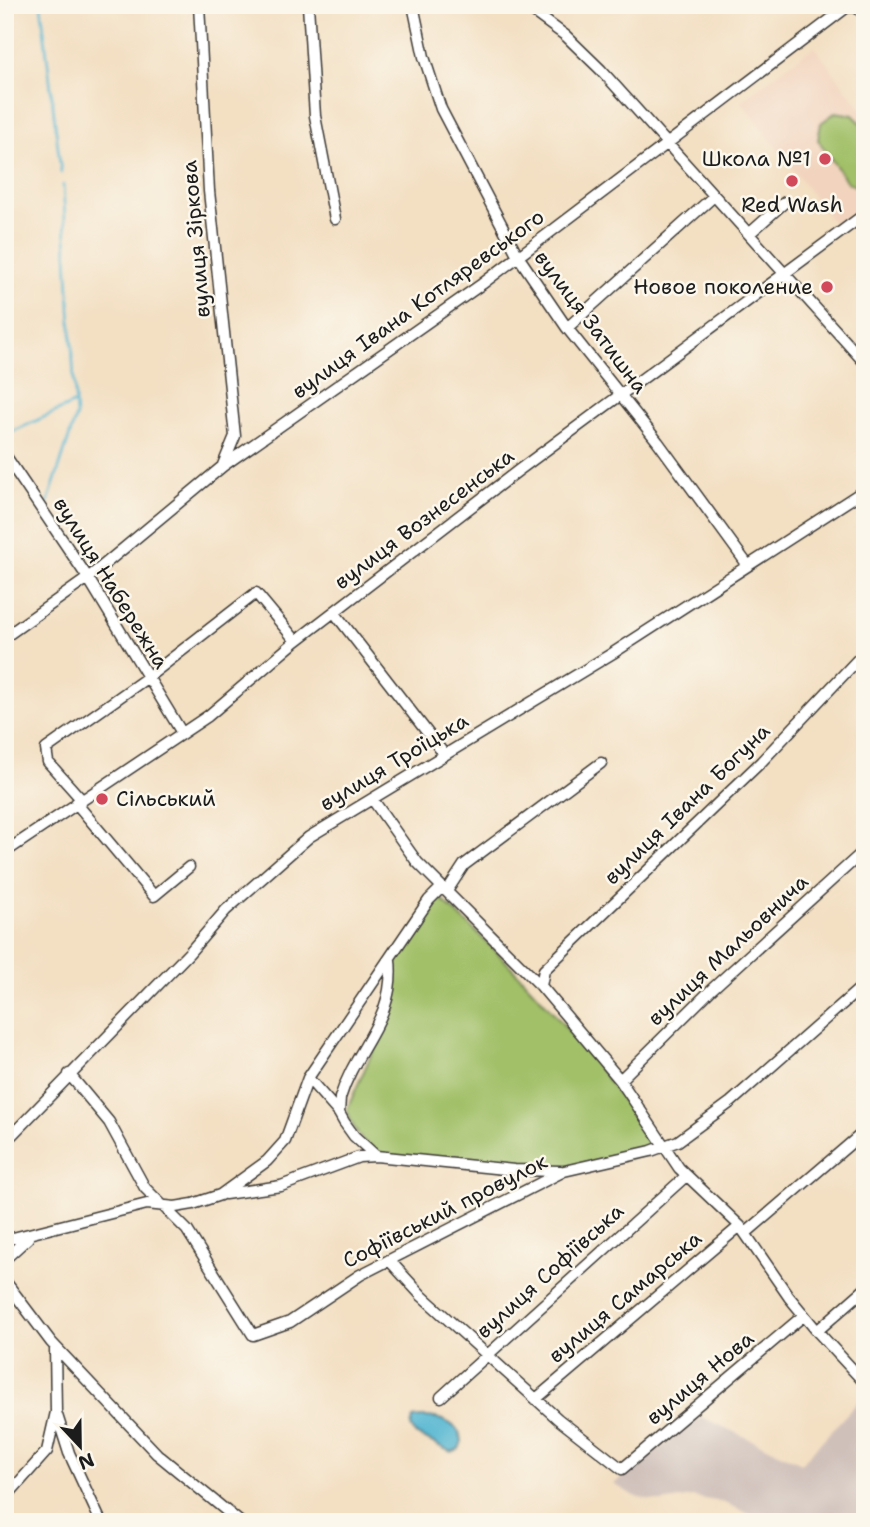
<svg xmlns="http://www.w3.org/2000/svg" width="870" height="1527" viewBox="0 0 870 1527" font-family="'Shantell Sans',sans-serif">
<rect width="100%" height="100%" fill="#fbf7ec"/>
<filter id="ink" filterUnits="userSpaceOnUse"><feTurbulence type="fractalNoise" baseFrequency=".0143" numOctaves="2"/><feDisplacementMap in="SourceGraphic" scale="14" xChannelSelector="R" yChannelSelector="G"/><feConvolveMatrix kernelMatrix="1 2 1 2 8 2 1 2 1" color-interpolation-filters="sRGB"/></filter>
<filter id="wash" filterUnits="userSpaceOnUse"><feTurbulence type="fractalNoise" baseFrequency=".00686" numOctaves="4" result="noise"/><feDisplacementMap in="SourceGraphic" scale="28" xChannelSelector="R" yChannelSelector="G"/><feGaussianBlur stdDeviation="1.57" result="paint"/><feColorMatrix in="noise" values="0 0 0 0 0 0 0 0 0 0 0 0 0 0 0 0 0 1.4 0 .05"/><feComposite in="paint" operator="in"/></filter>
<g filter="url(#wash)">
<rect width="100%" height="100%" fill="#f3dfc2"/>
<path fill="#f2d4be" d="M 814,46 L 865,114 L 865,203 L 835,225 L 741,101 Z"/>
<path fill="#cfc0ba" d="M 865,1394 L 865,1522 L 768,1522 L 722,1502 L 692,1497 L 662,1502 L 636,1497 L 614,1484 L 701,1417 L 802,1463 Z"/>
<path fill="#a1c068" stroke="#5e6e42" stroke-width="2" d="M 836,112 L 853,115 L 865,127 L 865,191 L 847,182 L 818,140 L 821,123 Z
M 439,897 C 522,973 591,1048 651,1143 L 650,1153 L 562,1174 L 384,1156 C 364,1146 352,1130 347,1109 L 388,1017 L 395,993 L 394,962 L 419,921 Z"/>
<path fill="#53b6d1" stroke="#386976" stroke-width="2" d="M 421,1417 C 437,1416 460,1423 462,1441 L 459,1449 L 451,1452 L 415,1434 L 411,1427 L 413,1418 Z"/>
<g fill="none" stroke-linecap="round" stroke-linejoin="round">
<path stroke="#53b6d1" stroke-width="2.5" d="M 41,5 L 61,173
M 5,435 L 75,403
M 48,502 L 76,416 L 63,185"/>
</g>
</g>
<g filter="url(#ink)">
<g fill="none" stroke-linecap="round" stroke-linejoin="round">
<defs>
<path id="minor" d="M 199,5 L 209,191 L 235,436 L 223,465
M 308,5 L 315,116 L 335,219
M 413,5 L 424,57 L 441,109 L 518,256 L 567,328 L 658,442 L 747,564
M 524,5 L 566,36 L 601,70 L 865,363
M 749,234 L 785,202
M 567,328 L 714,196
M 5,455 L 88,578 L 182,733
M 334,612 L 444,754
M 5,637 L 88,578 L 223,466 L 482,284 L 847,7 L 856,7 L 865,15
M 81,799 L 48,762 L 46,749 L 148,677 L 256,593 L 296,641
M 373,800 L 417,862 L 541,986 L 620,1080 L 679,1168 L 740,1226 L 789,1297 L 817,1331
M 76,803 L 154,896 L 189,867
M 5,852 L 208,716 L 296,641 L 519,470 L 865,214
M 447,891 L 464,865 L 601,763
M 390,960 C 396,1019 356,1046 340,1098 L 339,1113 L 344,1122 L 354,1136 L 376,1156 L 514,1170 L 561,1171
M 541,986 L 544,970 L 761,762 L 865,652
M 69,1074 L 109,1122 L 145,1188 L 187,1230 L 253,1335 L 290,1322 L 360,1275 L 564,1171 L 651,1151 L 678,1141 L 731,1102 L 865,984
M 308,1078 L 338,1112
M 620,1080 L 712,989 L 865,850
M 5,1142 L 189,953 L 226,910 L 309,837 L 613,653 L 865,490
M 225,1194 L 281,1186 L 359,1157 L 376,1156
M 746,1233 L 865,1131
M 5,1240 L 147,1204 L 175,1207 L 193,1204 L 220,1195 L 267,1161 L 285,1141 L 308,1078 L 429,900 L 441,888
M 5,1259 L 28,1238
M 389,1260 L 422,1296 L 558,1419 L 622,1469 L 803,1316
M 5,1281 L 51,1342 L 157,1454 L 240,1522
M 865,1289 L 817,1331 L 865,1383
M 441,1397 L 686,1176
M 536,1399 L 740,1226
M 56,1412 L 69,1453 L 101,1522
M 5,1498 L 47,1451 L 56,1412 L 55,1347"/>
</defs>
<use href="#minor" stroke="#3c3935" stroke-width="13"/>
<use href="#minor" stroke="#fff" stroke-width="10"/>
</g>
</g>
<g fill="#d1495b" stroke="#fbf7ec" stroke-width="2.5">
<circle cx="825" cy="159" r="7"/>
<circle cx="792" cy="181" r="7"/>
<circle cx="827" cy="287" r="7"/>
<circle cx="102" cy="799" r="7"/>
</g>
<g text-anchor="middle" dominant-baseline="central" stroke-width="5" stroke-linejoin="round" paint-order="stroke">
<g font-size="21" fill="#1c1c1c" stroke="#fbf7ec" text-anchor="end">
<text x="811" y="159">Школа №1</text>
<text x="792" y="205" text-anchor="middle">Red Wash</text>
<text x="813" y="287">Новое поколение</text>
<text x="116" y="799" text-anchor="start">Сільський</text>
</g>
<g font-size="21" fill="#1c1c1c" stroke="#fbf7ec">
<text transform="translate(196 239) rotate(-95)">вулиця Зіркова</text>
<text transform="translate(418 304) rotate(-36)">вулиця Івана Котляревського</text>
<text transform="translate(591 322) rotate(53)">вулиця Затишна</text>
<text transform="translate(424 519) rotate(-37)">вулиця Вознесенська</text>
<text transform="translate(111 583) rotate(58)">вулиця Набережна</text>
<text transform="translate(394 762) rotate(-31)">вулиця Троїцька</text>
<text transform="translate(687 804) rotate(-44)">вулиця Івана Богуна</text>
<text transform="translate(728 950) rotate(-43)">вулиця Мальовнича</text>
<text transform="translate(445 1211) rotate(-27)">Софіївський провулок</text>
<text transform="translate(550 1271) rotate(-42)">вулиця Софіївська</text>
<text transform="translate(625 1297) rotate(-40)">вулиця Самарська</text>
<text transform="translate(700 1378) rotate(-40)">вулиця Нова</text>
</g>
</g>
<rect width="870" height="1527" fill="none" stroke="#fbf7ec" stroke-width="28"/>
<g transform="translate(80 1446) rotate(158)" stroke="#fbf7ec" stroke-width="5" paint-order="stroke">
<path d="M0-5L12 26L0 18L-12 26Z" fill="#1c1c1c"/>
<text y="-10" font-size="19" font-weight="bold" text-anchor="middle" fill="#1c1c1c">N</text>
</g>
</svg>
